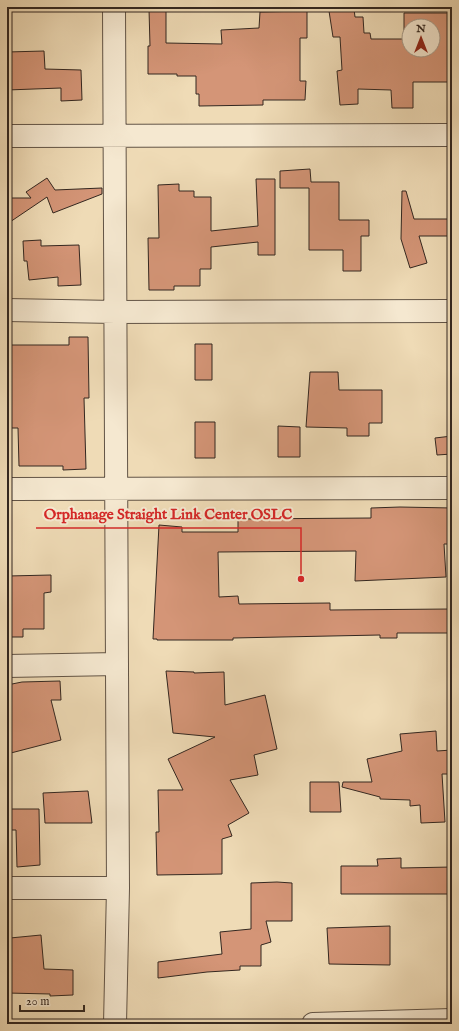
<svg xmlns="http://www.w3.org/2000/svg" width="459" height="1031" viewBox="0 0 459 1031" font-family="'IM FELL English',serif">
<rect width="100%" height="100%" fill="#efdbb6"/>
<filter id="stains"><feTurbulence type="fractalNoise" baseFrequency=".005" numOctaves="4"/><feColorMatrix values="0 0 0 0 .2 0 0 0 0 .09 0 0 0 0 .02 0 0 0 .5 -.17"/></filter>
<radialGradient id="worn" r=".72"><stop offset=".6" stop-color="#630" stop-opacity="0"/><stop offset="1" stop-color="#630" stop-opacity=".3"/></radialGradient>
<path fill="#d49577" stroke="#332720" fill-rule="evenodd" d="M 166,8 L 166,43 L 222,44 L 221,30 L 259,28 L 260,12 L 307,11 L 307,38 L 300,38 L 300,81 L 306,81 L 305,100 L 263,100 L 263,105 L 199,106 L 199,94 L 196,94 L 196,76 L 177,76 L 177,74 L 148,74 L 148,46 L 150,46 L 149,9 Z
M 354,9 L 355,17 L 363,17 L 364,33 L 370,33 L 371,39 L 404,39 L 404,13 L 452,13 L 452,82 L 413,82 L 413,108 L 392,108 L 391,90 L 358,89 L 358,104 L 340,105 L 337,71 L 342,70 L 340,37 L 333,37 L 329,11 ZM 409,26 L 433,26 L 433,50 L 409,50 Z
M 44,51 L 45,69 L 81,70 L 82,100 L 61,101 L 61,88 L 7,90 L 7,52 Z
M 310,169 L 311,182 L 339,182 L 339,220 L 369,220 L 369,236 L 361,236 L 361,271 L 343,271 L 343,250 L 309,250 L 309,188 L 280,188 L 280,171 Z
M 47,178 L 55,190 L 102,188 L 102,194 L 53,213 L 47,197 L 7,224 L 7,198 L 31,198 L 26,192 Z
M 256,179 L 275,179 L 275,255 L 258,255 L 258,242 L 211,247 L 211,269 L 200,269 L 200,286 L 174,286 L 174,290 L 149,290 L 148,238 L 159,238 L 158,185 L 179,184 L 179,191 L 194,191 L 194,197 L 211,197 L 211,231 L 258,226 Z
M 402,191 L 406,191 L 414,219 L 452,219 L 452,236 L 419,236 L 427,263 L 410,268 L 401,239 Z
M 41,240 L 41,246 L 79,245 L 81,285 L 58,286 L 58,277 L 29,280 L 27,261 L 24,261 L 23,241 Z
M 69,337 L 88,337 L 89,398 L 84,398 L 86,469 L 63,470 L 63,466 L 19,466 L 18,428 L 8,428 L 7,383 L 11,383 L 11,345 L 69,345 Z
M 195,344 L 212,344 L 212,380 L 195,380 Z
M 310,372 L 338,372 L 339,390 L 382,390 L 382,423 L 369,423 L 369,436 L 347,436 L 347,428 L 306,427 Z
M 195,422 L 215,422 L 215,458 L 195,458 Z
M 278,426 L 300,427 L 300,457 L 278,457 Z
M 452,436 L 452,454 L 437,455 L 435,438 Z
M 400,507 L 452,508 L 452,544 L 444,544 L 446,577 L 355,581 L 356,551 L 218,552 L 219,597 L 238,596 L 239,604 L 330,603 L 330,610 L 450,609 L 450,633 L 397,633 L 397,638 L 380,638 L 380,635 L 233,638 L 233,640 L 157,640 L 157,639 L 153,639 L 159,525 L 182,527 L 182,532 L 238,532 L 238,519 L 371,518 L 371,508 Z
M 51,575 L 51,592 L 44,593 L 44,629 L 23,629 L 23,637 L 7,637 L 7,621 L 8,621 L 8,576 Z
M 166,671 L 194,672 L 194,673 L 224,672 L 225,705 L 265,695 L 277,749 L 254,755 L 258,775 L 230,780 L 249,813 L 228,825 L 232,836 L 222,839 L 222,874 L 157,875 L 156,832 L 159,832 L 158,790 L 183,790 L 168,759 L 215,737 L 173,733 Z
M 60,681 L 61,700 L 51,700 L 61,740 L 7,754 L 7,685 L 22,682 Z
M 436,731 L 437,751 L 452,750 L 452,774 L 442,774 L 445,822 L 421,823 L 420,805 L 410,806 L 410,800 L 380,799 L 380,797 L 342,787 L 343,782 L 372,782 L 367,759 L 402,751 L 400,734 Z
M 310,782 L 339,782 L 341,812 L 310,812 Z
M 88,791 L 92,823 L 45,823 L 43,793 Z
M 7,809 L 39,809 L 40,865 L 17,867 L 16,830 L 7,830 Z
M 401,858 L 401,868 L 452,867 L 452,894 L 341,894 L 341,866 L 378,866 L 377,859 Z
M 277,882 L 292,883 L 292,921 L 266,921 L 271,942 L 261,945 L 261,966 L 240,966 L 240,970 L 207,972 L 158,978 L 158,962 L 222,954 L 220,932 L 251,929 L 251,883 Z
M 390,926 L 390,965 L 329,964 L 327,928 Z
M 41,935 L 44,969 L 73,970 L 73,995 L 50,996 L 50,994 L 7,993 L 7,969 L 10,969 L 10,938 Z"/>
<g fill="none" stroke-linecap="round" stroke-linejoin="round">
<defs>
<path id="minor" d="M 114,7 L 118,888 L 115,1024
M 7,136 L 452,135
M 7,310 L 115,312 L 452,311
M 7,489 L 452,488
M 7,666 L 117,664
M 7,888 L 118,888
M 313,1024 L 452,1020"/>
</defs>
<use href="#minor" stroke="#625446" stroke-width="24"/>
<use href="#minor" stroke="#f5e8d0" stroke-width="22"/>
</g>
<path fill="none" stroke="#d62828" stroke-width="1.5" d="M301 579L301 528H36"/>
<circle fill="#d62828" stroke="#f5e8d0" stroke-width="1.5" cx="301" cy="579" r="4"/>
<g font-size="15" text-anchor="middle" font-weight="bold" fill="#d62828" stroke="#f5e8d0" stroke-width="4" stroke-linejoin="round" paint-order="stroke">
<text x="168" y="519">Orphanage Straight Link Center OSLC</text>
</g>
<rect width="459" height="1031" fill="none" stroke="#efdbb6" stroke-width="24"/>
<rect x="8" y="8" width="443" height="1015" fill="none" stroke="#332720" stroke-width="2"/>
<rect x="12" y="12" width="435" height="1007" fill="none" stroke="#332720"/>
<g transform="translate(421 38)"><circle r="19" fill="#f5e8d0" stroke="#a79b8a"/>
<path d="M0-3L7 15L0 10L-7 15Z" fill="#8f2418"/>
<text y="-6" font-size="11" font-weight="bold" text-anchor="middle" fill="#332720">N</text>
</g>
<path d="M20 1005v6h64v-6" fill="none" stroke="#332720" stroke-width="2"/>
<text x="26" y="1005" font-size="12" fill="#332720" stroke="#f5e8d0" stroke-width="3" paint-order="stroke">20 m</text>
<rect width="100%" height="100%" filter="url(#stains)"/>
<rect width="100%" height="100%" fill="url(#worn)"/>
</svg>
